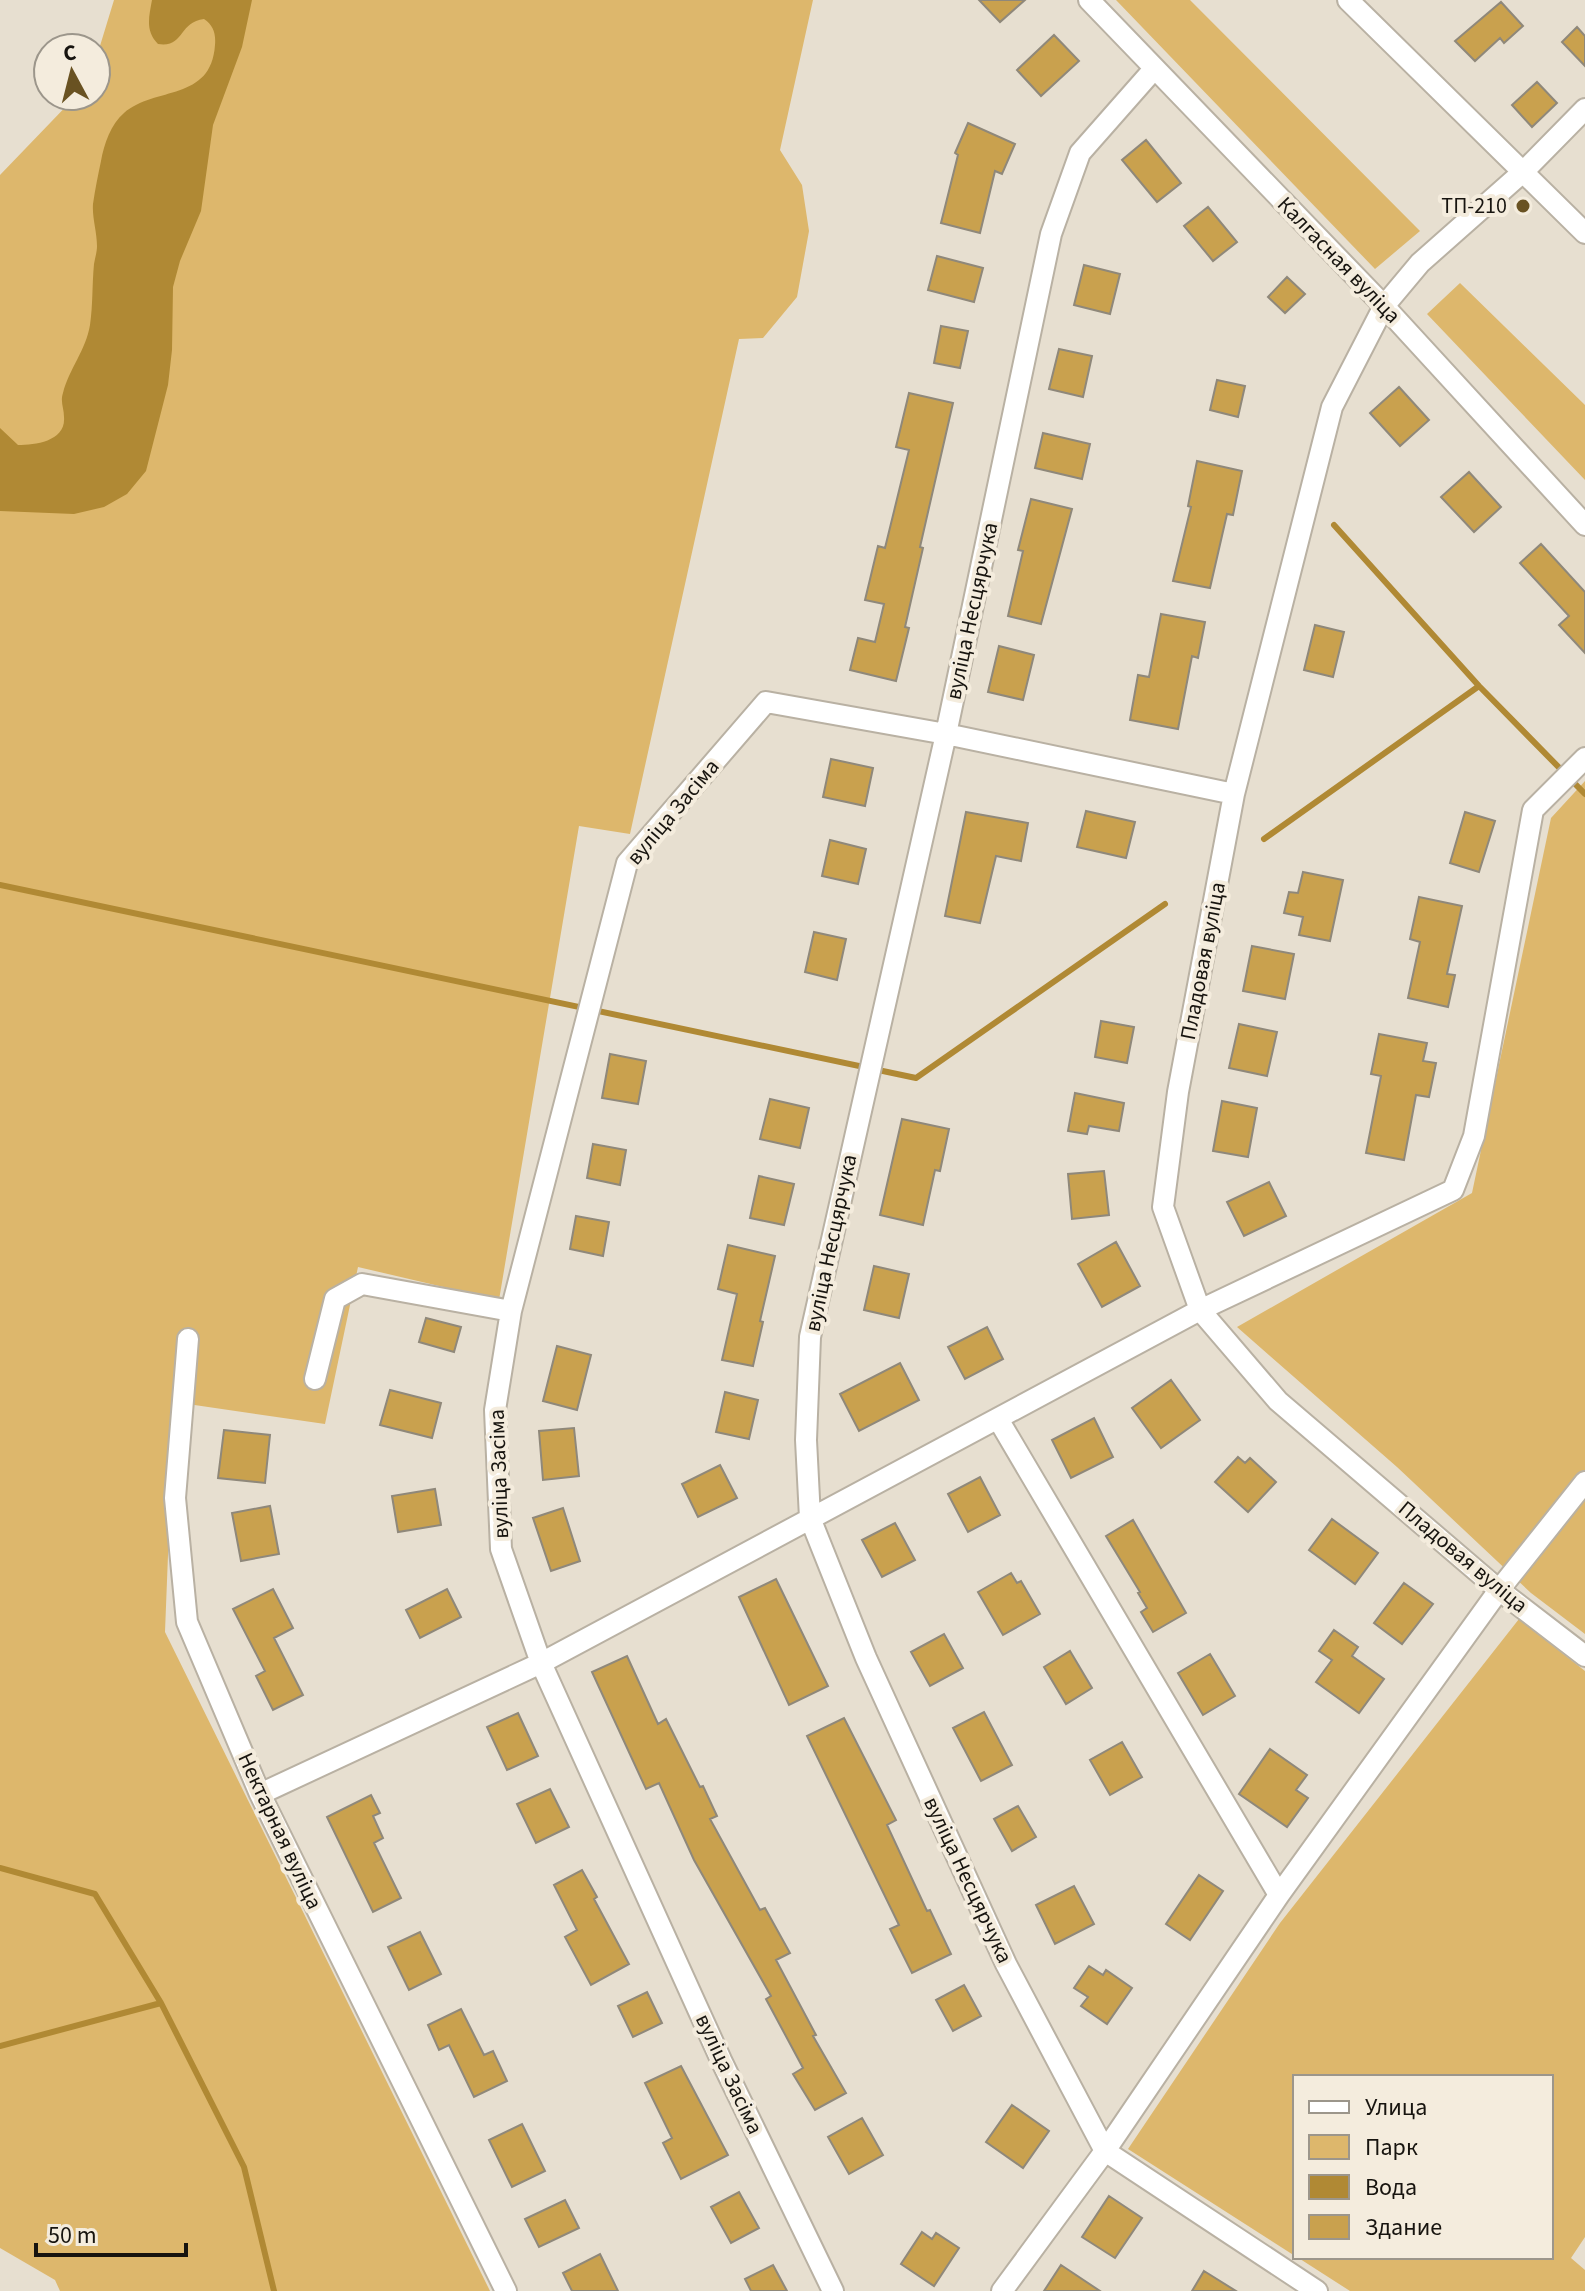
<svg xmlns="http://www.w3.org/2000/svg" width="1585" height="2291" viewBox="0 0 1585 2291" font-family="'Source Sans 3',sans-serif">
<rect width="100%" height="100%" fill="#e7dfd0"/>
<path fill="#ddb76c" d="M 114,0 L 813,0 L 780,150 L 802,185 L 809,231 L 797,297 L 763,338 L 739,339 L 630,834 L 579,826 L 499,1300 L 358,1267 L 325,1424 L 174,1402 L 165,1632 L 490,2291 L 60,2291 L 55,2280 L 0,2248 L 0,175 L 76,96 L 96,96 L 96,59 Z
M 1116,0 L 1190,0 L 1420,231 L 1375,269 Z
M 1460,283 L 1585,405 L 1585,480 L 1427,314 Z
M 1585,781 L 1585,1634 L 1531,1593 L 1397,1467 L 1237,1327 L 1472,1193 L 1551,818 Z
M 1519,1619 L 1585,1671 L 1585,2237 L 1571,2258 L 1585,2270 L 1585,2291 L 1350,2291 L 1297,2257 L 1551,2257 L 1551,2077 L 1295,2077 L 1295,2256 L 1128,2149 L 1280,1923 Z"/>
<path fill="#b08934" d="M 152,0 L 252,0 L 242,47 L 213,125 L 201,211 L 180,261 L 173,287 L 172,350 L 168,385 L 146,471 L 127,494 L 104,507 L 74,514 L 0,511 L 0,428 L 18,445 C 36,445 66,441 64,417 C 64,408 60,402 63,393 C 69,369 86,350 90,325 C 93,305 92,285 94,264 C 95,258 97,252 97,246 C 97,232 92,218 93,204 C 95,190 98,175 101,161 C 104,144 111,124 124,113 C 155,86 211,102 215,45 C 216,33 213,25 204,19 C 178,22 185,48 158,44 C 145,31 149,17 152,0 Z"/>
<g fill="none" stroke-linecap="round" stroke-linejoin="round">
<path stroke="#b08934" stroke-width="6" d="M 1334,525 L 1479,686 L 1585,794
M 1264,839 L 1479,686
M 0,885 L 916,1078 L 1165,904
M 0,1868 L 95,1894 L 161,2003 L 244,2167 L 274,2291
M 0,2046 L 161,2003"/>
</g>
<path fill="#c9a14e" stroke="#8f887a" stroke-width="2" d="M 979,0 L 1025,0 L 1000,22 Z
M 1501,2 L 1523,26 L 1504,43 L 1500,38 L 1475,61 L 1455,41 Z
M 1577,27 L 1585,36 L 1585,66 L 1562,42 Z
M 1054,35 L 1079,61 L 1041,96 L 1017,70 Z
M 1537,82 L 1557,103 L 1532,127 L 1512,105 Z
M 968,123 L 1015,144 L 1002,174 L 995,171 L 980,233 L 941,223 L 958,155 L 955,153 Z
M 1146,140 L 1181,183 L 1157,202 L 1122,160 Z
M 1208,207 L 1237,242 L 1213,261 L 1184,226 Z
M 937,256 L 983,268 L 974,302 L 928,290 Z
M 1084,265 L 1120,274 L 1110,314 L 1074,305 Z
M 1287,277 L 1305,294 L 1285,313 L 1268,297 Z
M 941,326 L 968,331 L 960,368 L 934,363 Z
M 1059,349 L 1092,356 L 1083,397 L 1049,389 Z
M 1217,380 L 1245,386 L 1238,417 L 1210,410 Z
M 1399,387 L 1429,420 L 1400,446 L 1370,413 Z
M 909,393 L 953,403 L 920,547 L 923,548 L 905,627 L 909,628 L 896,681 L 850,670 L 858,638 L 875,642 L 884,604 L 865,600 L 878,546 L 885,548 L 909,450 L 896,447 Z
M 1043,433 L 1090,444 L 1082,479 L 1035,468 Z
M 1197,461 L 1242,471 L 1233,515 L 1227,514 L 1210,588 L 1173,581 L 1191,507 L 1188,506 Z
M 1469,472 L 1501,507 L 1474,532 L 1441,497 Z
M 1031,499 L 1072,509 L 1041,624 L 1008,616 L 1023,551 L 1018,550 Z
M 1541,544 L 1585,592 L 1585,653 L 1559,625 L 1569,616 L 1520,563 Z
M 1161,614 L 1205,622 L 1198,658 L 1192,656 L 1178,729 L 1130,720 L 1138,675 L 1149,677 Z
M 1315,625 L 1344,632 L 1333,677 L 1304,670 Z
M 999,646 L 1034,655 L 1023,700 L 988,692 Z
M 831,759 L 873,768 L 865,806 L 823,797 Z
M 1086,811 L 1135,822 L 1126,858 L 1077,847 Z
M 966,812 L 1028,823 L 1021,861 L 996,856 L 980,923 L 945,916 Z
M 1465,812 L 1495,821 L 1479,872 L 1450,863 Z
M 830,840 L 866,849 L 858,884 L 822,876 Z
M 1303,872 L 1343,880 L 1330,941 L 1299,935 L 1303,917 L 1284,913 L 1289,892 L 1298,893 Z
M 1419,897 L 1462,906 L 1447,974 L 1455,975 L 1448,1007 L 1408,998 L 1420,942 L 1410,939 Z
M 814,932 L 846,939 L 837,980 L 805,972 Z
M 1252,946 L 1294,954 L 1285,999 L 1243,991 Z
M 1101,1021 L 1134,1027 L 1127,1063 L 1095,1057 Z
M 1239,1024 L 1277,1032 L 1267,1076 L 1229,1068 Z
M 1379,1034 L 1427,1043 L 1423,1061 L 1436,1063 L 1429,1097 L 1416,1095 L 1404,1160 L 1366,1153 L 1381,1076 L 1371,1074 Z
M 610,1054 L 646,1061 L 638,1104 L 602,1098 Z
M 1075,1093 L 1124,1103 L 1119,1131 L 1089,1126 L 1087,1134 L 1068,1131 Z
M 770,1099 L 809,1108 L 800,1148 L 760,1139 Z
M 1222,1101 L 1257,1108 L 1248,1157 L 1213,1151 Z
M 902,1119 L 949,1129 L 940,1171 L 935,1170 L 923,1225 L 880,1215 Z
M 593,1144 L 626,1150 L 620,1185 L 587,1178 Z
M 1104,1171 L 1109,1215 L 1072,1219 L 1068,1174 Z
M 759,1176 L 794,1184 L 784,1225 L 750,1218 Z
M 1269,1182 L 1286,1216 L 1244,1236 L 1227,1202 Z
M 576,1216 L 609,1222 L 603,1256 L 570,1249 Z
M 1116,1242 L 1140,1286 L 1102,1307 L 1078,1264 Z
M 728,1245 L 775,1256 L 760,1321 L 763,1322 L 753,1366 L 722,1360 L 737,1294 L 718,1289 Z
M 874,1266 L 909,1274 L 899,1318 L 864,1310 Z
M 426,1318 L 461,1327 L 454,1352 L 419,1342 Z
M 987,1327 L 1003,1359 L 965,1379 L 948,1347 Z
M 557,1346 L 591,1355 L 577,1410 L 543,1401 Z
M 900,1363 L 919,1400 L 859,1431 L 840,1394 Z
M 1171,1380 L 1200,1420 L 1161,1448 L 1132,1408 Z
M 390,1390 L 441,1403 L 432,1438 L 380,1425 Z
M 725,1392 L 758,1400 L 749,1439 L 716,1432 Z
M 1094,1418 L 1113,1457 L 1071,1478 L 1052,1440 Z
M 574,1428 L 579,1476 L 543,1480 L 539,1431 Z
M 224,1430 L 270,1435 L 265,1483 L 218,1478 Z
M 1238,1457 L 1245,1463 L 1250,1458 L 1276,1482 L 1248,1512 L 1215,1482 Z
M 720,1465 L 737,1498 L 698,1517 L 682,1484 Z
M 980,1477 L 1000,1515 L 968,1532 L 948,1494 Z
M 435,1489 L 441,1525 L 398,1532 L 392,1496 Z
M 270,1506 L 279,1554 L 241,1561 L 232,1513 Z
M 563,1508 L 580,1561 L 551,1571 L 533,1518 Z
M 1332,1519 L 1378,1553 L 1355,1584 L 1309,1550 Z
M 1133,1520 L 1186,1613 L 1153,1632 L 1141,1612 L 1147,1608 L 1138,1593 L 1140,1592 L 1106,1536 Z
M 895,1523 L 915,1560 L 882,1577 L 862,1540 Z
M 1011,1573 L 1017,1583 L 1021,1581 L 1040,1614 L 1003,1635 L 978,1592 Z
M 776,1579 L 828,1686 L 789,1705 L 739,1597 Z
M 1404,1583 L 1433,1604 L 1402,1644 L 1374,1623 Z
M 273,1589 L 293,1628 L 274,1638 L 303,1695 L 273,1710 L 256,1676 L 265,1671 L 233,1609 Z
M 447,1589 L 461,1617 L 420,1638 L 406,1610 Z
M 1334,1630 L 1358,1647 L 1352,1656 L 1384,1679 L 1359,1713 L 1316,1682 L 1332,1660 L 1319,1651 Z
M 944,1634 L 963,1668 L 930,1686 L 911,1652 Z
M 1070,1651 L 1092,1688 L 1066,1704 L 1044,1667 Z
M 1210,1654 L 1235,1696 L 1203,1715 L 1178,1673 Z
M 627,1656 L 658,1724 L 666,1719 L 700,1787 L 703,1786 L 717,1816 L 710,1819 L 760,1910 L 765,1908 L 790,1953 L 776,1960 L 816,2035 L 813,2036 L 846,2093 L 815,2110 L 793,2074 L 803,2068 L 766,1999 L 771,1996 L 694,1860 L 659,1783 L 646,1789 L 592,1672 Z
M 984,1712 L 1012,1765 L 981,1781 L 953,1728 Z
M 518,1713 L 538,1756 L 507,1770 L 487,1727 Z
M 844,1718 L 896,1820 L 887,1825 L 927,1911 L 930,1910 L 951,1954 L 912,1973 L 890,1929 L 899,1925 L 807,1736 Z
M 1122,1742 L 1142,1777 L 1110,1795 L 1090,1760 Z
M 1270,1749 L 1307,1775 L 1296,1790 L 1308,1798 L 1287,1827 L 1239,1794 Z
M 550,1789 L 569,1827 L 536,1843 L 517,1804 Z
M 371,1795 L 380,1813 L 373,1816 L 383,1838 L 374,1843 L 401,1898 L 373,1912 L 327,1817 Z
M 1018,1806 L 1036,1837 L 1012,1851 L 994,1819 Z
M 582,1870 L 597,1897 L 594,1899 L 629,1964 L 591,1985 L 565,1937 L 577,1930 L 554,1885 Z
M 1199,1875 L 1223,1891 L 1190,1940 L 1166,1924 Z
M 1074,1886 L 1094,1924 L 1055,1944 L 1036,1905 Z
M 420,1932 L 441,1974 L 409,1990 L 388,1947 Z
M 1089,1966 L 1103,1975 L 1106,1970 L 1132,1988 L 1107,2024 L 1081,2006 L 1088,1997 L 1074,1988 Z
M 964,1985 L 981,2016 L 953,2031 L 936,2000 Z
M 647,1992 L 662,2023 L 633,2037 L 618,2006 Z
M 461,2009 L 484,2055 L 493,2051 L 507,2081 L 474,2097 L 449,2045 L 439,2050 L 428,2025 Z
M 681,2066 L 728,2155 L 681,2179 L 663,2143 L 672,2138 L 645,2083 Z
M 1012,2105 L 1049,2131 L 1023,2168 L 986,2142 Z
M 862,2118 L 883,2155 L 849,2174 L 828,2137 Z
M 522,2124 L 545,2171 L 512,2187 L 489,2140 Z
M 739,2192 L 759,2228 L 731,2243 L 711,2207 Z
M 1109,2196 L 1142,2218 L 1115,2258 L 1082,2237 Z
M 565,2200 L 579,2228 L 539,2247 L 525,2219 Z
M 922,2232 L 932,2239 L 936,2233 L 959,2248 L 934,2286 L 901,2264 Z
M 600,2254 L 618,2291 L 572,2291 L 563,2273 Z
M 773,2265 L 787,2291 L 751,2291 L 745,2279 Z
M 1061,2265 L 1100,2291 L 1044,2291 Z
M 1204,2271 L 1236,2291 L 1192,2291 Z"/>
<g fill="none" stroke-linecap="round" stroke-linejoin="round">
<defs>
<path id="minor" d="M 1089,0 L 1384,306 L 1585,525
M 1348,0 L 1585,233
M 1154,69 L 1080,153 L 1051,234 L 946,734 L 810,1337 L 806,1440 L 810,1518 L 866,1658 L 1006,1964 L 1105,2151 L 1317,2291
M 1585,109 L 1524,171 L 1420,263 L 1384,306 L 1332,407 L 1234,794 L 1178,1092 L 1163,1207 L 1200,1310 L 1278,1401 L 1499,1590 L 1585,1656
M 188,1339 L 175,1498 L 187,1622 L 260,1794 L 506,2291
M 315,1379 L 335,1299 L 362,1284 L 511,1311
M 998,1419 L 1279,1895
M 260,1794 L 541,1663 L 1200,1310 L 1453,1190 L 1474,1136 L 1533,810 L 1585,758
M 833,2291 L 721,2060 L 541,1663 L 501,1549 L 495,1410 L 511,1311 L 627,863 L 766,702 L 946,734 L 1234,794
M 1002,2291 L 1105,2151 L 1279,1895 L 1499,1590 L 1585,1482"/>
</defs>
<use href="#minor" stroke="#b9b1a3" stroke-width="24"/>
<use href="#minor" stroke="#fff" stroke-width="20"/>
</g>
<circle fill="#695222" stroke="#f4ecdd" stroke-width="3" cx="1523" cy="206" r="8"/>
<g text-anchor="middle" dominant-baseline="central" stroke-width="8" stroke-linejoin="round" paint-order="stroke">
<g font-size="22" fill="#17140f" stroke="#f4ecdd" text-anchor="end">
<text x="1507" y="206">ТП-210</text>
</g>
<g font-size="22" fill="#17140f" stroke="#f4ecdd">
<text transform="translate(1339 260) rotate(46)">Калгасная вуліца</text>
<text transform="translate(972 611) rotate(-78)">вуліца Несцярчука</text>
<text transform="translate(673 812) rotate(-50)">вуліца Засіма</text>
<text transform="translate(1203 961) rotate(-79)">Пладовая вуліца</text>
<text transform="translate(831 1243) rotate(-78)">вуліца Несцярчука</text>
<text transform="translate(499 1474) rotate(-92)">вуліца Засіма</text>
<text transform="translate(1463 1557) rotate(40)">Пладовая вуліца</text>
<text transform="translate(280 1831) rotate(65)">Нектарная вуліца</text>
<text transform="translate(968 1880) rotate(65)">вуліца Несцярчука</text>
<text transform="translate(729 2074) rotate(65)">вуліца Засіма</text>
</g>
</g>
<rect x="1293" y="2075" width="260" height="184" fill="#f4ecdd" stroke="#9c968b" stroke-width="2"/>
<rect x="1309" y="2101" width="40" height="12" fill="#ffffff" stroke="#9c968b" stroke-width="2"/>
<text x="1365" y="2115" font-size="24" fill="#17140f">Улица</text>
<rect x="1309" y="2135" width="40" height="24" fill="#ddb76c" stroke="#9c968b" stroke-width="2"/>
<text x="1365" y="2155" font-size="24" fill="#17140f">Парк</text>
<rect x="1309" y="2175" width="40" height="24" fill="#b08934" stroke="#9c968b" stroke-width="2"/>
<text x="1365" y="2195" font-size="24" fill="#17140f">Вода</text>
<rect x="1309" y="2215" width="40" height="24" fill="#c9a14e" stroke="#9c968b" stroke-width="2"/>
<text x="1365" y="2235" font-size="24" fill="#17140f">Здание</text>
<g transform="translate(72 72) rotate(353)"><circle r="38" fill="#f4ecdd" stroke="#9c968b" stroke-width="2"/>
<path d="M0-6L14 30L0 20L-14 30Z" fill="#695222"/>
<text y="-12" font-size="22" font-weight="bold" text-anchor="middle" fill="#17140f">С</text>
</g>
<path d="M36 2243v12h150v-12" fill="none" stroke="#17140f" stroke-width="4"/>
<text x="48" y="2243" font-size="24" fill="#17140f" stroke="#f4ecdd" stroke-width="6" paint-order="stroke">50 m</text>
</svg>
